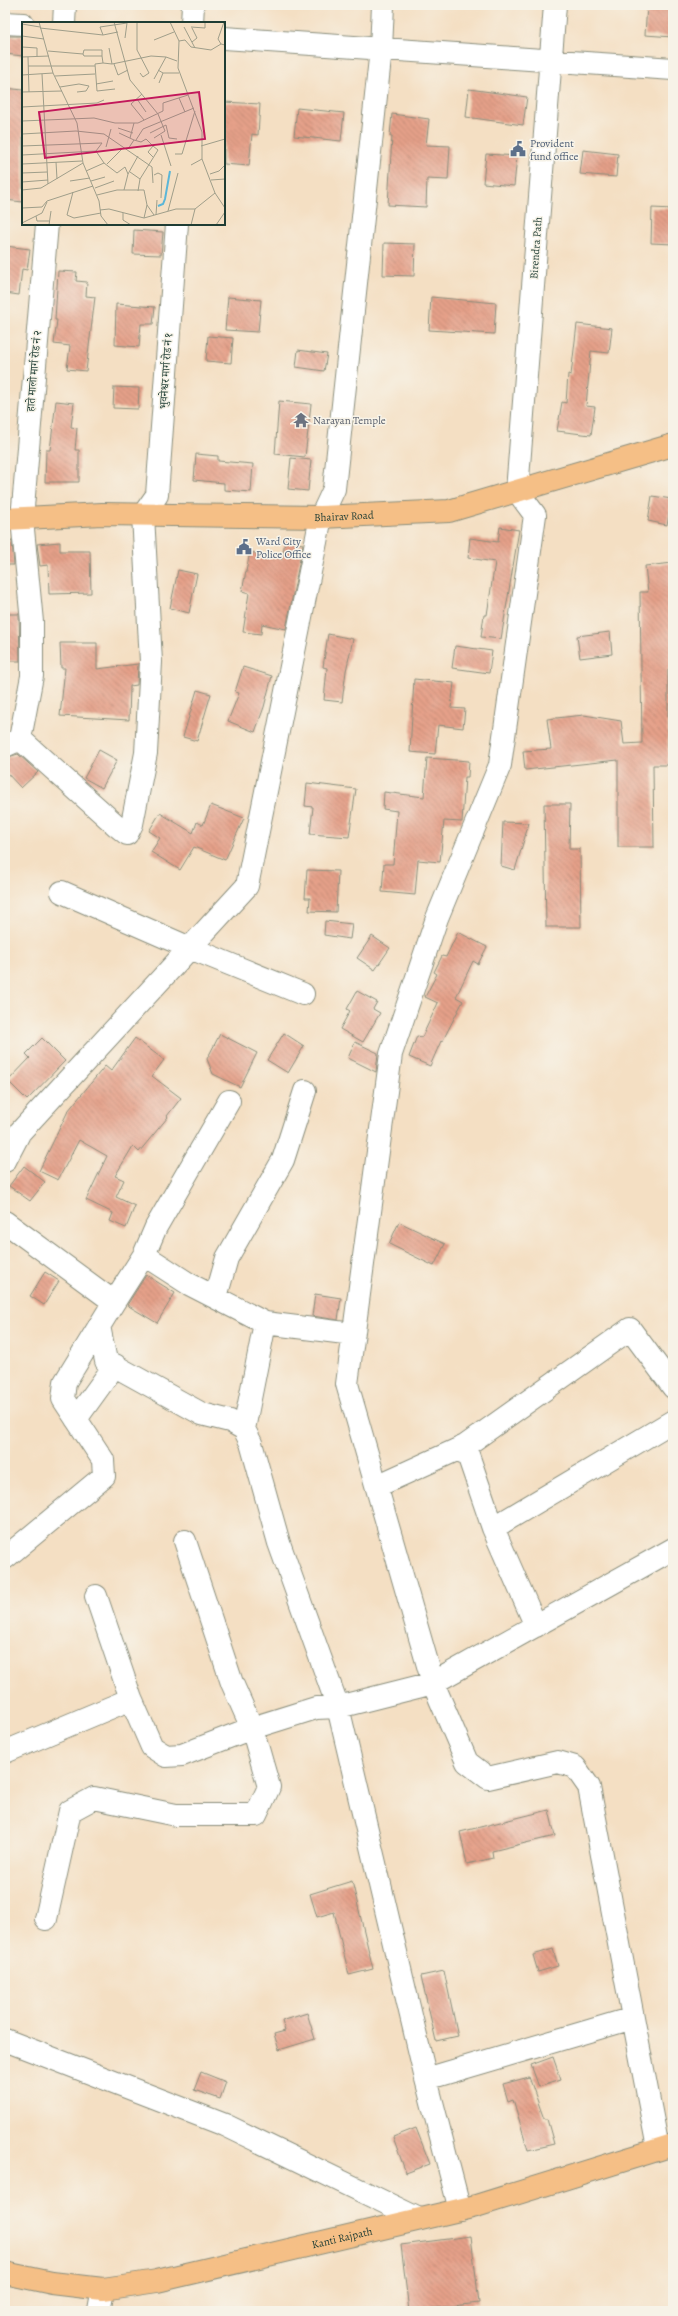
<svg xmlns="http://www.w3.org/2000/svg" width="678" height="2316" viewBox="0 0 678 2316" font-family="Alegreya,'Noto Serif Devanagari',serif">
<defs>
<pattern id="building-back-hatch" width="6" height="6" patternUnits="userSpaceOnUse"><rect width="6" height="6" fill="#e5a089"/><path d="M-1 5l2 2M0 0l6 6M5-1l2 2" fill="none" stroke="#b98471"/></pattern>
</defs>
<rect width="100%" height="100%" fill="#f7f3e8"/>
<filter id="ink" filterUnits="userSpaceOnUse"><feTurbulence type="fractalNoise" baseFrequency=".025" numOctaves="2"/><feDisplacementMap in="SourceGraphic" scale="8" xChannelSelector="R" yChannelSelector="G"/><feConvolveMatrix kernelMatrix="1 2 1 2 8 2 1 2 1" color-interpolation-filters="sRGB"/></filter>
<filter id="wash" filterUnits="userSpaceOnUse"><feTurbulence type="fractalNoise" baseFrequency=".012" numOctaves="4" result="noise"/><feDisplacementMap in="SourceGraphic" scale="16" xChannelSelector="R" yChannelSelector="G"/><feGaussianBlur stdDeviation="0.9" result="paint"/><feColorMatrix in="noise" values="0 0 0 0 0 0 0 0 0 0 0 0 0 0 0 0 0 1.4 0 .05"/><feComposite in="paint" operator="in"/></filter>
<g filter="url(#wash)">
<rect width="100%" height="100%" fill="#f4dfc3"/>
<g id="blocks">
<path fill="url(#building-back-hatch)" d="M 647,5 L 673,5 L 673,37 L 645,35 Z
M 5,36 L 23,36 L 23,56 L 5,54 Z
M 5,88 L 23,90 L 23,202 L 5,200 Z
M 469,89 L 527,97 L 523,125 L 466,117 Z
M 224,102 L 260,104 L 258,135 L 252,134 L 249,166 L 224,164 Z
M 297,108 L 344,113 L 341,141 L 294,136 Z
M 392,114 L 429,119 L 426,145 L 450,146 L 448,180 L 427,179 L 426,207 L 388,205 L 392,136 L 390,136 Z
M 583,150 L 618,154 L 616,177 L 580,174 Z
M 486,154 L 517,156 L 514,186 L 483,183 Z
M 652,208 L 673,209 L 673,244 L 651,243 Z
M 134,230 L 163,232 L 161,255 L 133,254 Z
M 384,243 L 415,244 L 414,276 L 383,275 Z
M 5,246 L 30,249 L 27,270 L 22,269 L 19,295 L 5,293 Z
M 58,271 L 77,272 L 76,281 L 87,282 L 86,296 L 95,297 L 86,371 L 67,369 L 70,346 L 54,344 L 57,320 L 55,320 Z
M 228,297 L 261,300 L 258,332 L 225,330 Z
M 431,297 L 496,303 L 494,334 L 429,330 Z
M 116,304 L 155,307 L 153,324 L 141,324 L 139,347 L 115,345 Z
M 577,324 L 612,328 L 609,353 L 591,351 L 586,406 L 595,407 L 591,435 L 557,431 L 562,402 L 566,403 L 568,374 L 571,375 Z
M 208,336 L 233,338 L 231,363 L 206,361 Z
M 298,350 L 327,354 L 324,371 L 296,367 Z
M 114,387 L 139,388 L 138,409 L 113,408 Z
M 56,401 L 74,403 L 71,427 L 77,428 L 75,450 L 79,450 L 79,482 L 45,482 L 46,450 L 50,450 Z
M 279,401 L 311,404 L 305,457 L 275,454 Z
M 196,454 L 218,456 L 218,461 L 253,464 L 251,492 L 224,490 L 224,483 L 194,480 Z
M 291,458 L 311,460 L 308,491 L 288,489 Z
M 652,496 L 672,499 L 667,525 L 648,521 Z
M 500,527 L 519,530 L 501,639 L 481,637 L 484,615 L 487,615 L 495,562 L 468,558 L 470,538 L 498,542 Z
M 12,541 L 14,565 L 5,565 L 5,542 Z
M 285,541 L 303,544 L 286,629 L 262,624 L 261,634 L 243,632 L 249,593 L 242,591 L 250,552 L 282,559 Z
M 60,542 L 60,551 L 90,551 L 91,593 L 49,594 L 48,565 L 40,566 L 37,544 Z
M 673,563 L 673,669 L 668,669 L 668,765 L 653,765 L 654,847 L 618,847 L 618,760 L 525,770 L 523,751 L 551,749 L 547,719 L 584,715 L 621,721 L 624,744 L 642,743 L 640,592 L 648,592 L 645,566 Z
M 178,570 L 197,574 L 189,613 L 170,608 Z
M 5,614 L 19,614 L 20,661 L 5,661 Z
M 610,632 L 612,654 L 580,658 L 577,636 Z
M 328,634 L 353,639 L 346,671 L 342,702 L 324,700 L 327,668 L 323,667 Z
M 60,643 L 97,643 L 97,669 L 138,664 L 137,685 L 130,686 L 129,720 L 60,716 L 65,668 L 61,668 Z
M 455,646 L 492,651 L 489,673 L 452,668 Z
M 243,667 L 272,676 L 264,707 L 255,732 L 228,721 L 239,693 L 235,692 Z
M 414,679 L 454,683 L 451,708 L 465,709 L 463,728 L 438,725 L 435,754 L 410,752 Z
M 197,690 L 211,694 L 197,741 L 183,737 Z
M 99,750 L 117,760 L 102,788 L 84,778 Z
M 18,754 L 38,772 L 21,788 L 5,771 L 5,758 Z
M 427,758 L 469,761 L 468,777 L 465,777 L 462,822 L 444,821 L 440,862 L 418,860 L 415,895 L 382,892 L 384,864 L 393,864 L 397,811 L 383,809 L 384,792 L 424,797 Z
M 307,783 L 356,789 L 349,837 L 310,834 L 313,807 L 305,806 Z
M 544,804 L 570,804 L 569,849 L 580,849 L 581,927 L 546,927 Z
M 211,805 L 244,818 L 225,860 L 194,847 L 180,870 L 151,852 L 160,838 L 149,831 L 160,813 L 193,833 L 197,822 L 203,825 Z
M 503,822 L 529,823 L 515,870 L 501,866 Z
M 307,870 L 338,871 L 336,912 L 309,911 L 310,898 L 305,898 Z
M 325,921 L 352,924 L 350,939 L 324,935 Z
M 458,932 L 487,947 L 478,964 L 473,961 L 456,997 L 463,1001 L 442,1042 L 441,1041 L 430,1066 L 409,1057 L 417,1036 L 422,1037 L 438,1003 L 425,997 L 437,974 L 434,972 L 442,956 L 446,957 Z
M 372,936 L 390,948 L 375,970 L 357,958 Z
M 357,991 L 377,1002 L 373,1009 L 380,1013 L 363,1042 L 340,1029 L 350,1011 L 347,1009 Z
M 284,1033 L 304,1046 L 288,1073 L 267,1060 Z
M 220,1034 L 257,1053 L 240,1087 L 213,1074 L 207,1059 Z
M 42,1038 L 65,1061 L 27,1100 L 8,1081 L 30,1058 L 26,1054 Z
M 135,1038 L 164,1060 L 152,1076 L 181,1098 L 167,1116 L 168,1117 L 139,1152 L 133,1146 L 115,1176 L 124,1180 L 116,1197 L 135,1206 L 126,1228 L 110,1221 L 113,1213 L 86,1200 L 107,1156 L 79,1140 L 58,1180 L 39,1171 L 68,1111 L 105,1066 L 111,1071 Z
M 355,1042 L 378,1053 L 376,1072 L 348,1058 Z
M 24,1166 L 45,1182 L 30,1201 L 9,1186 Z
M 399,1222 L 445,1244 L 434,1266 L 389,1244 Z
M 45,1272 L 59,1281 L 44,1305 L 30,1296 Z
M 146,1275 L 175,1293 L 157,1323 L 127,1305 Z
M 315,1294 L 341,1298 L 338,1320 L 312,1316 Z
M 549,1810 L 555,1836 L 492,1851 L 493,1858 L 467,1864 L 460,1832 Z
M 352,1881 L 373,1969 L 349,1975 L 334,1912 L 317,1917 L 310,1894 Z
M 553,1949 L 558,1966 L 538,1972 L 533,1955 Z
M 444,1971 L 458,2036 L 436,2041 L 421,1976 Z
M 307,2013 L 315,2039 L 279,2050 L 274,2034 L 285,2031 L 282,2021 Z
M 553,2057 L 561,2080 L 539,2087 L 531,2065 Z
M 201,2072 L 226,2082 L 220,2099 L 194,2090 Z
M 529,2077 L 544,2119 L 547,2119 L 554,2144 L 528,2150 L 513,2099 L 508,2101 L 503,2084 Z
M 416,2128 L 430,2164 L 406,2173 L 393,2137 Z
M 471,2236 L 479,2303 L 409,2311 L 401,2245 Z"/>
</g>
</g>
<g filter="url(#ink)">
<use href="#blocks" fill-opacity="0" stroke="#8a8e7c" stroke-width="1"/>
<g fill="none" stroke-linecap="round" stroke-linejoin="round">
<defs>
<path id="minor" d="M 555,5 L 517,491 L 535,515 L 500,765 L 437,918 L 391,1054 L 347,1384 L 433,1683 L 467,1762 L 488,1778 L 558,1762 L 575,1767 L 589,1787 L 658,2148
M 5,23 L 23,24
M 64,23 L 65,5
M 192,23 L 193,5
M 224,38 L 673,69
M 20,739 L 117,826 L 127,834 L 132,824 L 146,753 L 151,662 L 143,515 L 157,495 L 177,224
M 5,746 L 20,739 L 32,676 L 32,622 L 22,519 L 47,224
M 62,892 L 190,948 L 303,994
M 5,1161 L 20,1132 L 247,886 L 321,517 L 334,489 L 381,49 L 383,5
M 5,1222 L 114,1302 L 65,1382 L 63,1399 L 103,1460 L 104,1476 L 5,1558
M 144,1255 L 189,1284 L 265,1323 L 353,1334
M 216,1297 L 227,1258 L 283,1160 L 305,1091
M 114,1302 L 144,1255 L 156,1227 L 229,1101
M 99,1326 L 106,1361 L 202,1414 L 230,1421 L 244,1429 L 251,1443 L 279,1543 L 338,1707 L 426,2079 L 460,2210
M 76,1419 L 115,1365
M 244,1429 L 265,1323
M 465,1446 L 493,1528 L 536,1626
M 377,1486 L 465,1446 L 630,1329 L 673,1387
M 493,1528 L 673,1421
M 96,1596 L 131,1699 L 152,1747 L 166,1756 L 182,1755 L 252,1728 L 316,1708 L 338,1707 L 433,1683 L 673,1549
M 5,1752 L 131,1699
M 46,1919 L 70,1811 L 94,1798 L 176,1815 L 256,1815 L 269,1787 L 252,1728 L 232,1683 L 185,1541
M 5,2040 L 225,2125 L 419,2219
M 426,2079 L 633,2018
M 99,2311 L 103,2289"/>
<g id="major">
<path id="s1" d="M 5,519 L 102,514 L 321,517 L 449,511 L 673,445"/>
<path id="s2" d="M 5,2273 L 52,2283 L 103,2289 L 157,2281 L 476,2206 L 673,2145"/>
</g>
</defs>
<use href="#minor" stroke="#8a8e7c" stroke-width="24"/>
<use href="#major" stroke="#8a8e7c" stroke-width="24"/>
<use href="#minor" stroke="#fff" stroke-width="22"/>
<use href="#major" stroke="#f5bf86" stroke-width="22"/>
</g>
</g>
<defs>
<symbol id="civic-bare" viewBox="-9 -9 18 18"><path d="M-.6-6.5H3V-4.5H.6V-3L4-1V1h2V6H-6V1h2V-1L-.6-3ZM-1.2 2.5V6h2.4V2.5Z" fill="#5c6f8a" stroke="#f7f3e8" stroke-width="2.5" paint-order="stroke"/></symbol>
<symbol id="temple-bare" viewBox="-9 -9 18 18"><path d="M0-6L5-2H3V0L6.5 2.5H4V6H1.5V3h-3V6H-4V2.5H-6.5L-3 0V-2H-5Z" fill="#6b7280" stroke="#f7f3e8" stroke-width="2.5" paint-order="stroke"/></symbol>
</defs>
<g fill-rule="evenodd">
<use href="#civic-bare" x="507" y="138" width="22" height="22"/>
<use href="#temple-bare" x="290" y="409" width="22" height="22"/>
<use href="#civic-bare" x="233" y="536" width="22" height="22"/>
</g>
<g text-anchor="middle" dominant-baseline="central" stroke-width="3" stroke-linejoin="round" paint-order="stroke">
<g font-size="11" fill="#4e5e75" stroke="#f7f3e8" text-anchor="start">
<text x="530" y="143">Provident<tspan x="530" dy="13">fund office</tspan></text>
<text x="256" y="541">Ward City<tspan x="256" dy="13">Police Office</tspan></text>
</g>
<g font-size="11" fill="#1f3d34" stroke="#f7f3e8">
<text transform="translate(536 248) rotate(-86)">Birendra Path</text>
<text transform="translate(34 371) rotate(-85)">हाते मालो मार्ग रोड नं २</text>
<text transform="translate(166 371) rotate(-86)">भुवनेश्वर मार्ग रोड नं १</text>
<text stroke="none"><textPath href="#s1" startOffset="339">Bhairav Road</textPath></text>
<text stroke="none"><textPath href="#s2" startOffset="344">Kanti Rajpath</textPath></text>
</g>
<g font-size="11" fill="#5b616d" stroke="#f7f3e8" text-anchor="start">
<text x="313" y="420">Narayan Temple</text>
</g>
</g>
<g transform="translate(22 22)">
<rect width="203" height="203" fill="#f4dfc3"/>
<path fill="none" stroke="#5ab6d8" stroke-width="2" d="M 136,184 L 141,182 L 143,177 L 148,149"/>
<path fill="none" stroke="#9f9e8a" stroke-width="1" d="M 17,0 L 31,51 L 55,101 L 61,141 L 77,179 L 79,194 L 86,203M 92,0 L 108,58 L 136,92 L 143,109 L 132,116M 115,0 L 115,28 L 127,51 L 121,55 L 118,51M 148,0 L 157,19 L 156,46 L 180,110 L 180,137 L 193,171 L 203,186M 0,2 L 18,5M 162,5 L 173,26M 169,5 L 183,6 L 183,0M 18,6 L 81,13 L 96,10M 81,13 L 78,5 L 105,1 L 103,16M 0,14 L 22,17M 132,18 L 152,10M 157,19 L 163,18 L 169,25 L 189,28 L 199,22 L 203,23M 170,20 L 175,16 L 170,6M 199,22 L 196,17 L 202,0M 0,25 L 15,26 L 15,35M 87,26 L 90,42M 26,29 L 61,32 L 62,28 L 80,28 L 80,34M 61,32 L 62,34 L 80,34 L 81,41 L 90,42 L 129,34 L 144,35 L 155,39M 0,35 L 27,34M 6,35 L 7,70M 81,41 L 73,42 L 75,69 L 93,67M 92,42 L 96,53 L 106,48M 6,44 L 73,44M 136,48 L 141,51 L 137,61M 141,51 L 157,51M 20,52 L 26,162M 0,53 L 31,51M 33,54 L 73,52M 132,57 L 144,35M 74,62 L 91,59M 38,65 L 57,62 L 67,64 L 64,69 L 55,70M 0,70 L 40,69M 120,72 L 109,82 L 122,98M 157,76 L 163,90M 115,77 L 124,90M 0,85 L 75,81 L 82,78M 0,99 L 72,96 L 93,101 L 116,101 L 141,89 L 141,81 L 166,73M 96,106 L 111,111M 97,111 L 112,118M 128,111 L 144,103 L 147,116 L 155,117M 0,112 L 54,109 L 82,112 L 130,145 L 131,161M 139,113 L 149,144M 108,116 L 112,101M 114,118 L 121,107 L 172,86M 0,124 L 80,121 L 74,129M 179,124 L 203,117M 84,125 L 89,107M 106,127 L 112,118 L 119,120 L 124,117 L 131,124M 153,132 L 160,132 L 173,89M 0,133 L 74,129 L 82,141M 34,140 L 35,157M 0,142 L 60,139M 85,142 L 101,126M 169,143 L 180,137M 64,149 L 82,141 L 95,151 L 103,145 L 106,152M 108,150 L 118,157M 0,151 L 25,150M 188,152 L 197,149 L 203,143M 132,153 L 136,151 L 140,153 L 139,176M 189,158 L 203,157M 48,159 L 68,156M 69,159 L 83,155M 0,160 L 26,158M 73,166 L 92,159M 0,168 L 19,166 L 61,141M 102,168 L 106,152 L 116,134M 116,169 L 118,157 L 136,128 L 131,124 L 126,130 L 131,135M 51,170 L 45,193 L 52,196 L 79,191M 75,173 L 95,168 L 122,168 L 125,183 L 122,196M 125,183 L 132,193M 0,186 L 20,185 L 25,179 L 71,164M 78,188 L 87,187 L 122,196 L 154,187 L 173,187 L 193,171M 146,189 L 156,151M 101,191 L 101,198 L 109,203M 134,193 L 135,178M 14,194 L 15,199 L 27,199M 0,201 L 20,191 L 25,180M 27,203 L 29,189M 169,203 L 173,187M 194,203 L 203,190"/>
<path fill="#c2185b" fill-opacity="0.15" stroke="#c2185b" stroke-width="2" d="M 177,70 L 183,117 L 23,136 L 17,90 Z"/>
<rect width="203" height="203" fill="none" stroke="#1f3d34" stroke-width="2"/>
</g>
<rect width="678" height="2316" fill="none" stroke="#f7f3e8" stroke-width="20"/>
</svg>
